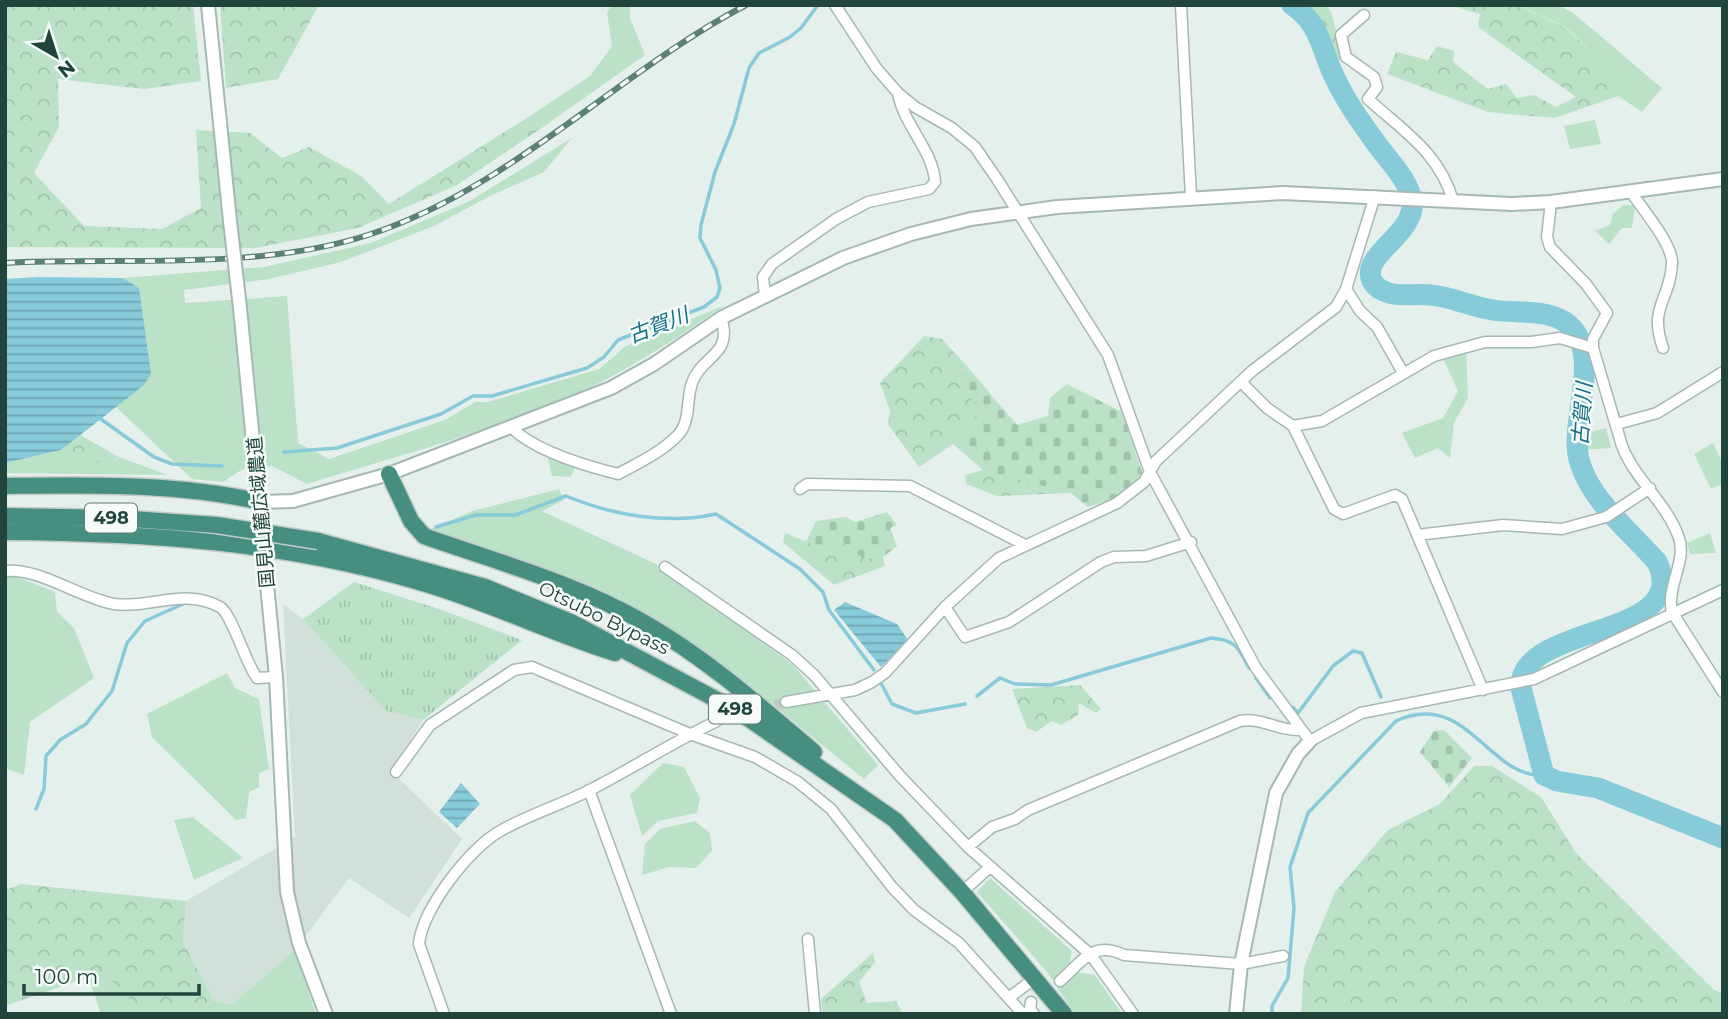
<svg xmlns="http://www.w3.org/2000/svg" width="1728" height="1019" viewBox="0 0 1728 1019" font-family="Montserrat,'Noto Sans JP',sans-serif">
<defs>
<pattern id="forest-crowns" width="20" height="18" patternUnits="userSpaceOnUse" patternTransform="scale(1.75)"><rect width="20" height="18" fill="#bbe2c7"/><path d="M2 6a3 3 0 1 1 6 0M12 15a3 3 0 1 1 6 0" fill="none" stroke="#a0c3ac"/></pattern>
<pattern id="cemetery-stones" width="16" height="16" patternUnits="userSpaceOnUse" patternTransform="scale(1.75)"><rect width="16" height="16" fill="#bbe2c7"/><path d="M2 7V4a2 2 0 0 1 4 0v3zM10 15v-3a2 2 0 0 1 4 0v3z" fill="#a0c3ac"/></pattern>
<pattern id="park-tufts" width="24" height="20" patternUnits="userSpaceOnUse" patternTransform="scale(1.75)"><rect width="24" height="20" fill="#bbe2c7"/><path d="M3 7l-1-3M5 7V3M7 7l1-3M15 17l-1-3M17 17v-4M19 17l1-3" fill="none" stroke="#a0c3ac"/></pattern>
<pattern id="water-rules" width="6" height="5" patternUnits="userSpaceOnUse" patternTransform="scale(1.75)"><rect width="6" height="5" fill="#87cada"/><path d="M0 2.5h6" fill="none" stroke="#6ea6b2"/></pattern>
</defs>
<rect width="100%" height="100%" fill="#e5efeb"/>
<path fill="#d2e0da" d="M 283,604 L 303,619 L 386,711 L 423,720 L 391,771 L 462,839 L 409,918 L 349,878 L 295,950 L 232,1004 L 214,1001 L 183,942 L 186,901 L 295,837 Z"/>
<path fill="#bbe2c7" d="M 612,5 L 630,5 L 630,18 L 645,55 L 543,127 L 527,118 L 590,76 L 612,46 L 607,12 Z
M 1518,5 L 1558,5 L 1573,13 L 1662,88 L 1642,112 L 1618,96 L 1614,75 L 1566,27 Z
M 1595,120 L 1601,144 L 1570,149 L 1564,126 Z
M 572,138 L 544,172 L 492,195 L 434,226 L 341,262 L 269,279 L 184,290 L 185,303 L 287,296 L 298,443 L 329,459 L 445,420 L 475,402 L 488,402 L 599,369 L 626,346 L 725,305 C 684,333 644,360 599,383 C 507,428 404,454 307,484 L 272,466 L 241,470 L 223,482 L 192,479 L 116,407 L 143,386 L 139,288 L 123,278 L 264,267 L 371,243 L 468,202 Z
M 1623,205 L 1635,205 L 1632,228 L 1622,228 L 1609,244 L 1595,231 L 1610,225 L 1613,214 Z
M 1466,349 L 1468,398 L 1454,423 L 1450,458 L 1438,448 L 1415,458 L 1402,433 L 1443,418 L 1458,391 L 1442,356 Z
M 1606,428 L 1611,448 L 1584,450 L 1583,434 Z
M 1713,443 L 1723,464 L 1723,484 L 1711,489 L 1694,454 Z
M 61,450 L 109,466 L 119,457 L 168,475 L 5,473 L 5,463 Z
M 547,454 L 576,465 L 571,477 L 552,476 Z
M 559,489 L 564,500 L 542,511 L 656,564 L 793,665 L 878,765 L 864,779 L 728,668 L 647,614 L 562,577 L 431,529 L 472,511 Z
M 1710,533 L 1716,553 L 1690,554 L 1687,543 Z
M 10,574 L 55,592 L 57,612 L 74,628 L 94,678 L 30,722 L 24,775 L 5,768 L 5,576 Z
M 227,673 L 235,688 L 259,699 L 269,769 L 259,773 L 259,787 L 249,792 L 246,818 L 236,820 L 152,737 L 147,714 Z
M 663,763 L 684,767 L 700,798 L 697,813 L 658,821 L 642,836 L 630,795 Z
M 193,817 L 243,858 L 194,880 L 174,820 Z
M 695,821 L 710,833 L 712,851 L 696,868 L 669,867 L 642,875 L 645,844 L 660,829 Z
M 990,878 L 1072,951 L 1068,971 L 1095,975 L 1122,1014 L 1075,1014 L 1047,972 L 977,892 Z
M 295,950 L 316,1014 L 192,1014 L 214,1001 L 232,1004 Z
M 103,972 L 144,1014 L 101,1014 L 88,976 Z"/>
<path fill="url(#forest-crowns)" d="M 5,5 L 193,5 L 201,81 L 144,89 L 58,79 L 59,127 L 34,173 L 84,226 L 162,229 L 201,208 L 196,130 L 250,133 L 282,158 L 309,147 L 361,176 L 389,204 L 527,118 L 543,127 L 457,185 L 358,228 L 255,248 L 5,247 Z
M 220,5 L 319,5 L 278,79 L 226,88 Z
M 1303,5 L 1326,5 L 1331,12 L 1344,61 L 1331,56 L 1319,24 Z
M 1449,5 L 1517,5 L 1565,27 L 1614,75 L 1618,96 L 1555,118 L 1488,112 L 1387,74 L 1396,52 L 1428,60 L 1437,46 L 1454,51 L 1453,62 L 1488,89 L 1506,84 L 1517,98 L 1534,95 L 1556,107 L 1576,97 L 1478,27 L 1480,14 Z
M 924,336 L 942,339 L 965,364 L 959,385 L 1017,425 L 1049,416 L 1071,493 L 997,496 L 966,484 L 965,475 L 983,470 L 982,445 L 953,444 L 919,467 L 888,424 L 890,411 L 880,383 Z
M 80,435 L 119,457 L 109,466 L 61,450 Z
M 785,533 L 824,549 L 838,538 L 862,558 L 883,557 L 885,566 L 834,585 L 783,542 Z
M 1080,685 L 1101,709 L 1096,713 L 1079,703 L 1078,715 L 1061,725 L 1052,721 L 1036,732 L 1027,728 L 1012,689 Z
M 1474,766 L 1492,766 L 1541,797 L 1576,853 L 1714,990 L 1723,993 L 1723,1014 L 1301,1014 L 1304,967 L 1335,892 L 1388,830 L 1440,804 Z
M 21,884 L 186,901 L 183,942 L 214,1001 L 192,1014 L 144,1014 L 103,972 L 5,1006 L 5,890 Z
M 873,953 L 875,962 L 859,982 L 867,1003 L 896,1001 L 903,1014 L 823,1014 L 821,999 Z"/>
<path fill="url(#cemetery-stones)" d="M 965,364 L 1017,425 L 1048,416 L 1050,398 L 1067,384 L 1122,412 L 1143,475 L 1120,496 L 1088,507 L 1071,493 L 983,470 L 953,444 L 982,409 L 959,385 Z
M 887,512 L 897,525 L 890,528 L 897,546 L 883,557 L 862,558 L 838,538 L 824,549 L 806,542 L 816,521 L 846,517 L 855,522 Z
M 1444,730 L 1472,758 L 1449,787 L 1420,752 L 1434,731 Z"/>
<path fill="url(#park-tufts)" d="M 354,582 L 439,609 L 522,640 L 423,720 L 386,711 L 303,619 Z"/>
<path fill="url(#water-rules)" d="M 38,277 L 123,278 L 139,288 L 151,374 L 143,386 L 61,450 L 5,463 L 5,279 Z
M 845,602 L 897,624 L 908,640 L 881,667 L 834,610 Z
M 461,783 L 480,804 L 457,828 L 439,812 Z"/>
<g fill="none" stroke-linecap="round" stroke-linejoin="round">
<path stroke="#87cada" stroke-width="3.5" d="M 98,417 L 154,457 L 172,464 L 222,466
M 284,452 L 337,448 L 441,414 L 473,396 L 492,396 L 587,368 L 604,357 L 618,340 L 704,307 L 717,297 L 720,288 L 716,270 L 700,238 L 701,225 L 715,172 L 734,124 L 749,68 L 759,53 L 790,37 L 801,28 L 818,5
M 436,527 L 476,515 L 515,515 L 566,496 C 612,515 667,525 716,514 L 800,569 L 823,592 L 829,610 L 874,670
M 1256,678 L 1270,698
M 881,683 L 892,704 L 916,713 L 965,704
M 977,696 L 1000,678 L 1015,684 L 1051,685 L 1211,638 C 1236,640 1238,647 1249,668
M 1293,707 L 1298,713 L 1333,666 L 1353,651 L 1362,653 L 1381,697
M 36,809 L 44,789 L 46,756 L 60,740 L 86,724 L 112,691 L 127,643 L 145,621 L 183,604
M 1272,1014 L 1272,1006 L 1288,978 L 1294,908 L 1290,867 L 1308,813 L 1396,721 C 1466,688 1490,780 1544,775"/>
<path stroke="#87cada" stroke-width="21" d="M 1292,5 C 1320,23 1321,49 1334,76 C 1345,100 1360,121 1376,143 C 1388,160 1409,180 1412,201 C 1416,235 1360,254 1372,281 C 1376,288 1382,291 1389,293 C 1402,297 1417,293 1431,295 C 1452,297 1472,307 1493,310 C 1516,314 1550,308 1569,325 C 1604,356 1567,425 1580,463 C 1592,502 1630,531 1657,562 C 1694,640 1518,622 1521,688 L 1544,775 L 1557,781 L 1598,788 L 1723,838"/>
<path stroke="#becdc8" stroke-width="10" stroke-dasharray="10 5" stroke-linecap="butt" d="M 761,709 L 786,702
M 717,721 L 743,714"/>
<defs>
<path id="minor" d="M 835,5 L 877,69 L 898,93 L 915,107 L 952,128 L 975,147 L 997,179 L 1108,355 L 1150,472 L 1256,668 L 1310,741 L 1361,713 L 1534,679 L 1723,590
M 1181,5 L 1191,197
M 1364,15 L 1341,35 L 1346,57 L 1374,77 L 1377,87 L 1368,99 C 1402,130 1440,153 1453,201
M 1631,192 C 1641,207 1673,245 1672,263 C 1671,299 1648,306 1663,348
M 1551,202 L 1547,237 L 1550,247 L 1586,284 L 1607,313 L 1593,339 L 1593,348 L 1622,446 C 1635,480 1667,503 1679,538 C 1687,561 1666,587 1672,612 L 1723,692
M 1346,289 L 1360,311 L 1377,327 L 1402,371
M 765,296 L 763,277 L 772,264 L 836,219 L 868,202 L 929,189 L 935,182 C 933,150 904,126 898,93
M 1241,382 L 1267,408 L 1293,426 L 1334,509 L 1343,514 L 1395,495 L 1402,499 L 1483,690
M 1617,424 L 1657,413 L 1723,372
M 1293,426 L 1322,421 L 1434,356 L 1485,342 L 1531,342 L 1560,338 L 1593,348
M 511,427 C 534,451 586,466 618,474 C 638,463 662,452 678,435 C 691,421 686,400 692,383 C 701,356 734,355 721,318
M 800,489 L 807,484 L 910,486 L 1023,544
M 1417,535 L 1503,525 L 1562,529 L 1606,517 L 1650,488
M 665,567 L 792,655 L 814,675 L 900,776 L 968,847 L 1091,955 L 1133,1014
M 5,571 C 38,567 80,598 114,604 C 150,609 184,587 220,607 C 232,614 245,662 257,678 L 276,677
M 945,607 L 965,637 L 1009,622 L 1101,562 L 1114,557 L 1146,556 L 1191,542
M 786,702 L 855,690 L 872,682 L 885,673 L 945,607 L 999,558 L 1117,503 L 1144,482 L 1156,461 L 1252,371 L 1336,307 L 1346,289 L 1375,196
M 396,772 L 430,725 L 514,670 L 532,667 L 690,734 L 755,757 L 798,782 L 831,809 L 892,887 L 914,910 L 959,943 L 1023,1014
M 589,790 L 671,1014
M 968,847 L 992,827 L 1015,819 L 1028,810 L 1240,721 C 1262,717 1278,731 1299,730
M 962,892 L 990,867
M 808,939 L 815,1014
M 1060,981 C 1083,961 1093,940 1124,955 L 1241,964 L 1283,956
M 1010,997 L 1035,978
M 1031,1002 L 1030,1009 L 1034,1014
M 444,1014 L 419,944 C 422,909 471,846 502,830 C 530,814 561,805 590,790 C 633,768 673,742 717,721"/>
<path id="tertiary" d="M 208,5 L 230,221
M 240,308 L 276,677 L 287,892 L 299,943 L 326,1014
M 261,502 L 293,501 L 389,474 L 611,388 L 654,364 L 721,318 L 843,258 L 911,234 L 971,219 L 1057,207 L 1283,193 L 1512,204 L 1551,202 L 1723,179
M 1236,1014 L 1241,964 L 1276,793 L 1298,754 L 1310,741"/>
<path id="trunk" d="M 389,474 L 411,521 L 424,536 C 497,562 575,583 643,622 C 706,658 759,705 814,752
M 5,486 C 90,485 178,483 261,502
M 5,516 L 117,518 L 217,525
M 5,532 C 148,533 288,542 426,584 C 490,603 551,633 615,653
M 318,541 L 485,587 L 573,623 L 736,710 L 895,820 L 962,892 L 1064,1014"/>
</defs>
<use href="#minor" stroke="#a6b8b3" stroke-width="13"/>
<use href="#tertiary" stroke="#a6b8b3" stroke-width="16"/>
<use href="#trunk" stroke="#c1cbc8" stroke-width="19"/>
<use href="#minor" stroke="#fff" stroke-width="10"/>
<use href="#tertiary" stroke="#fff" stroke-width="12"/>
<use href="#trunk" stroke="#468f80" stroke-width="16"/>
<defs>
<path id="rail" d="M 5,263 C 121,257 258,271 368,235 C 510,189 615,74 746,5"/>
</defs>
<use href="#rail" stroke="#5c7f77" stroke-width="6"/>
<use href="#rail" stroke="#f6fbf9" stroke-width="3.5" stroke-dasharray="10" stroke-linecap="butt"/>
<defs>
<path id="tertiary-bridge" d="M 230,221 L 240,308"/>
<path id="trunk-bridge" d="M 217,525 L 318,541"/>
</defs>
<use href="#tertiary-bridge" stroke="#a6b8b3" stroke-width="16" stroke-linecap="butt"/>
<use href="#trunk-bridge" stroke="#c1cbc8" stroke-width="19" stroke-linecap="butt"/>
<use href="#tertiary-bridge" stroke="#fff" stroke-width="12"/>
<use href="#trunk-bridge" stroke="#468f80" stroke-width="16"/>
</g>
<g text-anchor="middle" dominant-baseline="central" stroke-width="5" stroke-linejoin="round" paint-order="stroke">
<g fill="#f6fbf9" stroke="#617b75" stroke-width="2">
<rect x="85" y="503.5" width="52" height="29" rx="5"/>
<rect x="709" y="694.5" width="52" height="29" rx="5"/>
</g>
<g font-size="18" font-weight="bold" fill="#21443c">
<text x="111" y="518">498</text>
<text x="735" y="709">498</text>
</g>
<g font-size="19" fill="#21443c" stroke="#f6fbf9">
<text transform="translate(261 512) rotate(-95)">国見山麓広域農道</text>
<text transform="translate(604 618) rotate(26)">Otsubo Bypass</text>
</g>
<g font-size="21" font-style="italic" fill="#137087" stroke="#f6fbf9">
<text transform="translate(658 325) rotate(-21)">古賀川</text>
<text transform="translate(1582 414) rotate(-86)">古賀川</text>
</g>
</g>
<rect width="1728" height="1019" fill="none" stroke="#21443c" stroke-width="14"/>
<g transform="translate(56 56) rotate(141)" stroke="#f6fbf9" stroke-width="5" paint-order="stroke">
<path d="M0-5L12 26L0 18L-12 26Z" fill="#21443c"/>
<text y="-10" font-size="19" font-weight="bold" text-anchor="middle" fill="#21443c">N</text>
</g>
<path d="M24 984v10h175v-10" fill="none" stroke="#21443c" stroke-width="3.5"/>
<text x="35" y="984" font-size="21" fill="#21443c" stroke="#f6fbf9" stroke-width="5" paint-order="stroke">100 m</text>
</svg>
